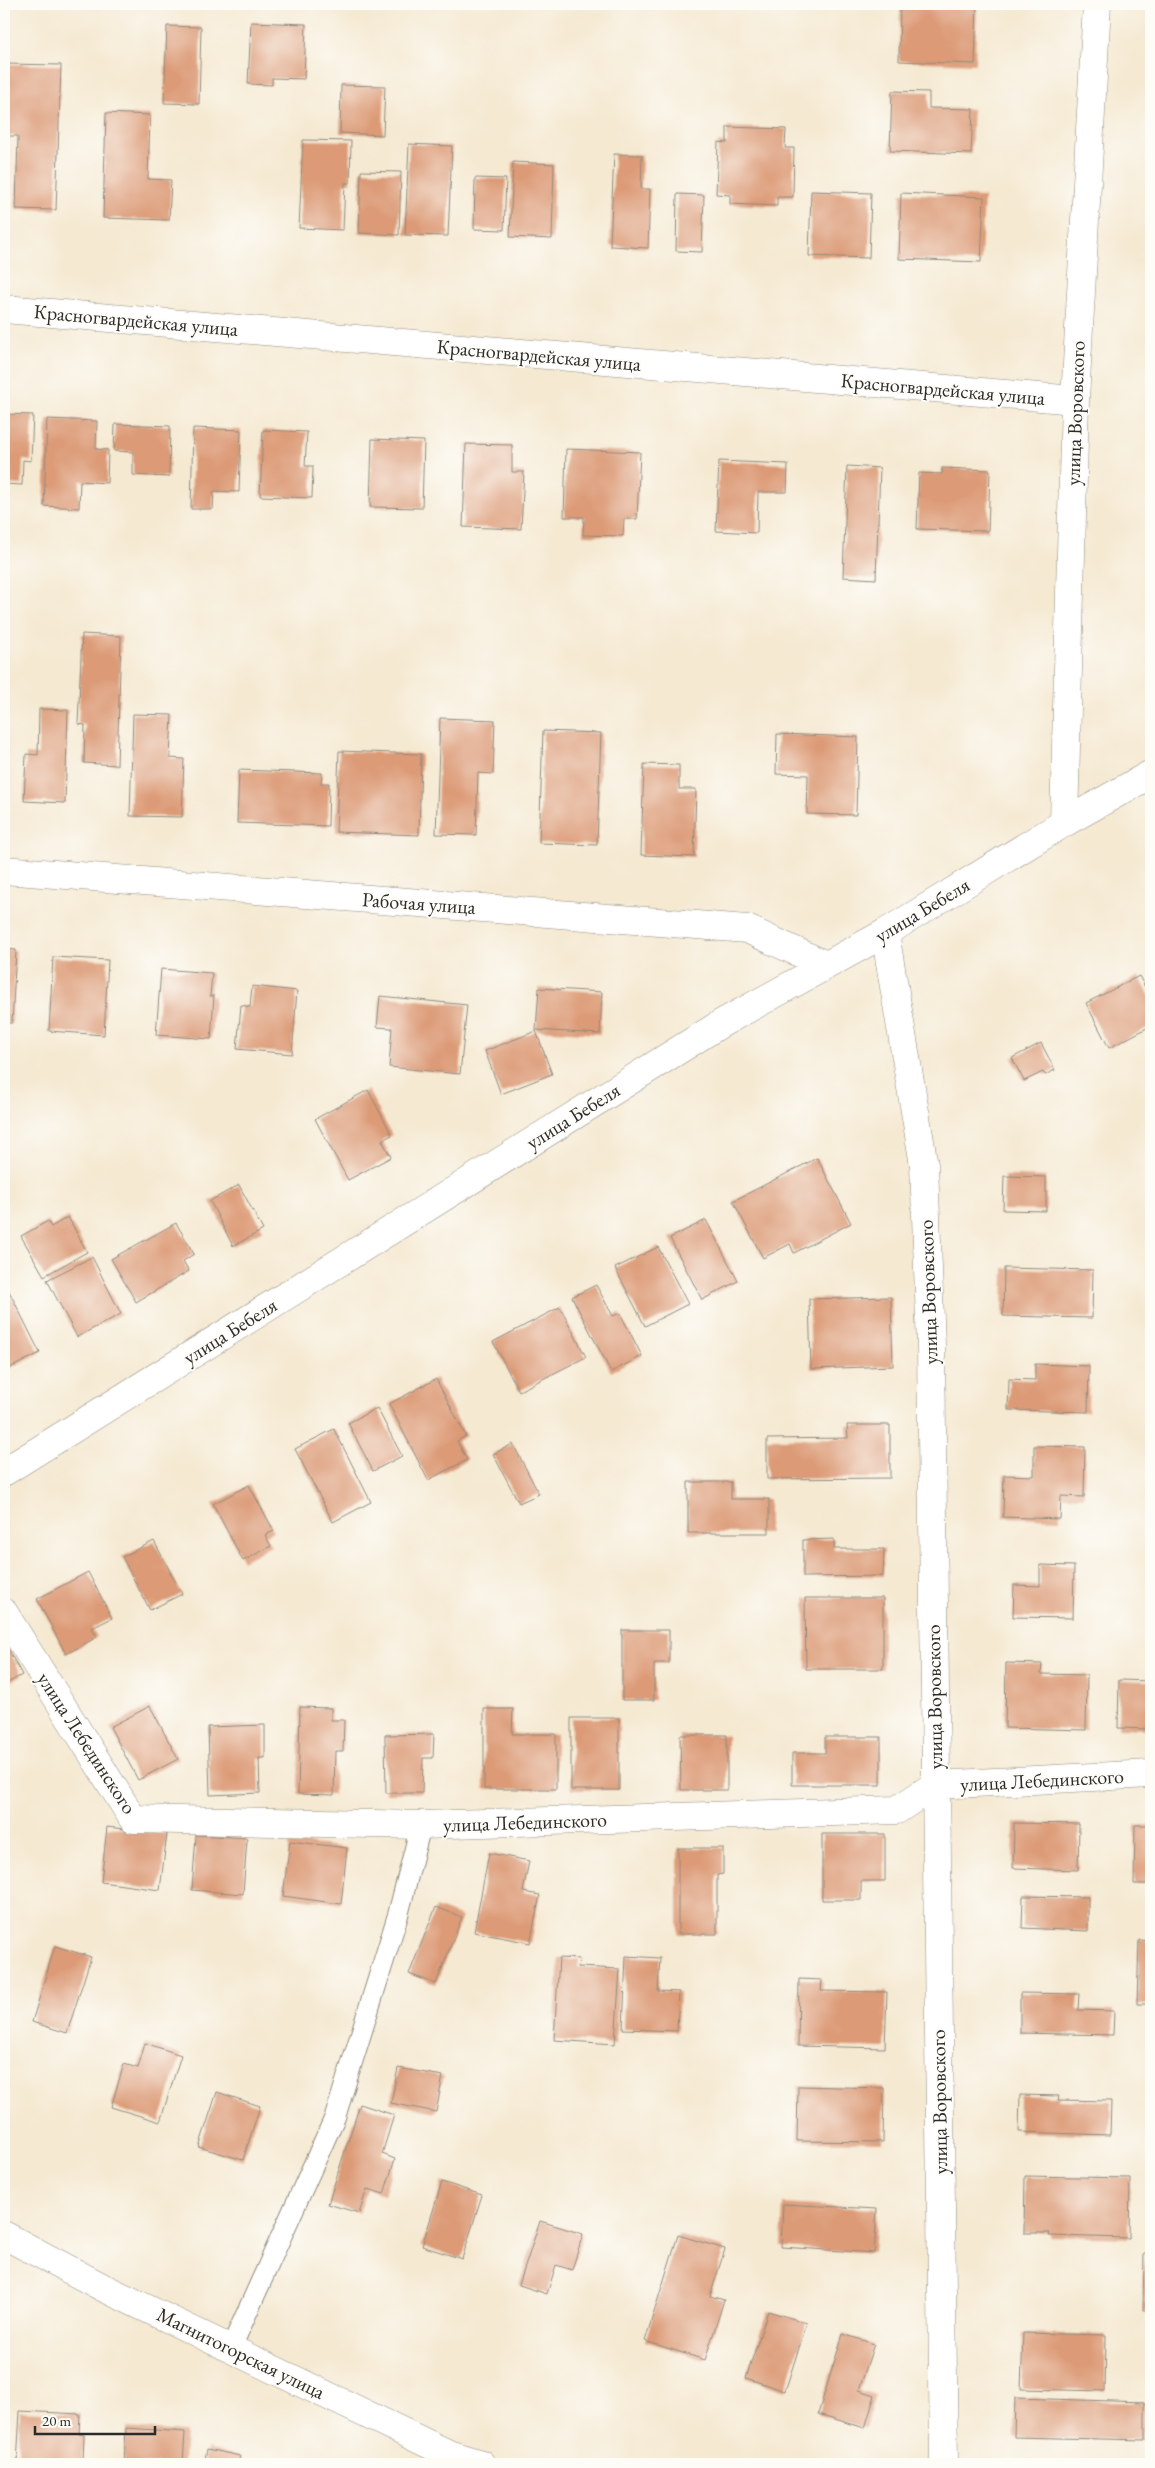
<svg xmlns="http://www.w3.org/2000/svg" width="1155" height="2468" viewBox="0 0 1155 2468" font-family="'EB Garamond',serif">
<rect width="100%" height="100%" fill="#fdfcf7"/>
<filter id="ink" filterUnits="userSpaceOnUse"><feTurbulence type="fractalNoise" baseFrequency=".02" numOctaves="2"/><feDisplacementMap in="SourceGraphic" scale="10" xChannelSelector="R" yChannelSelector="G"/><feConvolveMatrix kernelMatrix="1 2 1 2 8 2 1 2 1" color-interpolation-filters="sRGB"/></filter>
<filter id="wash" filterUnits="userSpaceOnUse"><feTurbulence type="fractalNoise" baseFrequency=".0096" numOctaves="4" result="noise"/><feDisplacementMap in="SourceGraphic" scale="20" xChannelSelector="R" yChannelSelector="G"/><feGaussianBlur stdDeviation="1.12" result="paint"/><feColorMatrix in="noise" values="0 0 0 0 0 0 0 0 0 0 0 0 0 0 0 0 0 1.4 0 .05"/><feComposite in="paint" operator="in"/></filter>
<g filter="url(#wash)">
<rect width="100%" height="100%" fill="#f5e9d2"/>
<g id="blocks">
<path fill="#dc9a76" d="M 900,4 L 977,4 L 975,64 L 899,61 Z
M 251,22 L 306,24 L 304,79 L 272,78 L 272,85 L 248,84 Z
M 167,26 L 201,27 L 199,104 L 164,103 Z
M 4,64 L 61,65 L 56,210 L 16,209 L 18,136 L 4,136 Z
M 341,85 L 385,86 L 383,135 L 340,133 Z
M 892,91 L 929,92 L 929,108 L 973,109 L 971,154 L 890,151 Z
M 106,113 L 150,115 L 148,179 L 171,180 L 169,220 L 103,218 Z
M 727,127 L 786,129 L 785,148 L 794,148 L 793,197 L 777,197 L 777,206 L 730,204 L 730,195 L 716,194 L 718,142 L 727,143 Z
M 303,140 L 351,141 L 350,183 L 345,183 L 343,230 L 299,228 Z
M 409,144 L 452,146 L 448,236 L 405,235 Z
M 614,154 L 642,155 L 641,189 L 650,189 L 648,248 L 610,246 Z
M 513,162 L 554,164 L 552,239 L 510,237 Z
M 361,171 L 401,172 L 399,235 L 359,233 Z
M 475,178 L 506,179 L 504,230 L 474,229 Z
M 811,191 L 871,193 L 869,258 L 809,256 Z
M 901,193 L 984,197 L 981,262 L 899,259 Z
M 677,194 L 704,195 L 702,252 L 676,251 Z
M 4,414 L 33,415 L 31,461 L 23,460 L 22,485 L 4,484 Z
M 47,419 L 97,421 L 96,449 L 108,450 L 107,483 L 80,481 L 79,508 L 44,506 Z
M 115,424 L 170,426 L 169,477 L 133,475 L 133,452 L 114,451 Z
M 193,428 L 241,430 L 239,492 L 214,491 L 213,509 L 191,509 Z
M 263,430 L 307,432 L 305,466 L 313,466 L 312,498 L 260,496 Z
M 372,439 L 424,441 L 422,508 L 370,507 Z
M 466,444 L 512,445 L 512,472 L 524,472 L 521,529 L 463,527 Z
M 566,449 L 640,452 L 637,519 L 624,519 L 623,536 L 583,535 L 584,517 L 564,517 Z
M 719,461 L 788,464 L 787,492 L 758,492 L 757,533 L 716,531 Z
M 847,466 L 880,468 L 876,579 L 843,577 Z
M 942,468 L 990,470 L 988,531 L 917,529 L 919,473 L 942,474 Z
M 82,634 L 121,636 L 117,765 L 84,763 L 85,725 L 78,724 Z
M 39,709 L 68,710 L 65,803 L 24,801 L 26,754 L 38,755 Z
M 133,714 L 172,715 L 170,758 L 184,759 L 182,817 L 130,816 Z
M 440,718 L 495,720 L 493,774 L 478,773 L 476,835 L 436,834 Z
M 543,731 L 601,733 L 597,845 L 539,843 Z
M 777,734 L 858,737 L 856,815 L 807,814 L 808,775 L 776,774 Z
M 4,749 L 7,749 L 5,794 L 4,794 Z
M 339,751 L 421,754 L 419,835 L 336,832 Z
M 644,764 L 679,765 L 679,789 L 696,789 L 694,857 L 641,855 Z
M 239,770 L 322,773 L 321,783 L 329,783 L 328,826 L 237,823 Z
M 4,949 L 16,950 L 12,1023 L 4,1023 Z
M 53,957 L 108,960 L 104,1035 L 49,1031 Z
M 161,969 L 212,973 L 210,996 L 214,996 L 211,1039 L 156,1035 Z
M 1139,976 L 1151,998 L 1151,1026 L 1109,1048 L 1086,1003 Z
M 252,986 L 297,991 L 292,1054 L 237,1049 L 241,1005 L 250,1007 Z
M 539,988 L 602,992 L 600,1034 L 536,1030 Z
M 380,996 L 467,1005 L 460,1074 L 389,1067 L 392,1028 L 377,1027 Z
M 536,1031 L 552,1074 L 501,1094 L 485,1051 Z
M 1041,1043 L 1055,1070 L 1045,1075 L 1043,1072 L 1024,1081 L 1012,1058 Z
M 368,1090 L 392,1135 L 382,1140 L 391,1157 L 348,1180 L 315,1119 Z
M 817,1158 L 851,1223 L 794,1253 L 790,1244 L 763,1258 L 733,1201 Z
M 1004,1176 L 1046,1177 L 1046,1211 L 1003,1210 Z
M 239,1185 L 263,1230 L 233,1246 L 210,1201 Z
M 68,1217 L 87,1252 L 44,1276 L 21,1236 L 48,1221 L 51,1227 Z
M 706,1220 L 738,1281 L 702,1300 L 670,1238 Z
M 176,1223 L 194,1254 L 183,1261 L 189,1271 L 136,1302 L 111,1259 Z
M 658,1247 L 688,1304 L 645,1326 L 615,1268 Z
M 92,1257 L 121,1314 L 77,1337 L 47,1280 Z
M 1004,1268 L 1093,1270 L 1092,1318 L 1003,1316 Z
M 4,1281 L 40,1353 L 4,1371 Z
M 596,1285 L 613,1316 L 620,1313 L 642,1356 L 611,1372 L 572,1297 Z
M 891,1297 L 893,1366 L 811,1369 L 809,1299 Z
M 560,1307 L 586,1357 L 519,1391 L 493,1342 Z
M 1035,1364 L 1089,1366 L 1088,1412 L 1008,1410 L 1009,1379 L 1035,1380 Z
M 436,1379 L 466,1436 L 457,1441 L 467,1460 L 428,1480 L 389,1404 Z
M 377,1408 L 402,1456 L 373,1471 L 348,1423 Z
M 847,1425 L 890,1425 L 890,1478 L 767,1479 L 767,1439 L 848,1438 Z
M 334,1429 L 371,1502 L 333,1522 L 295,1449 Z
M 513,1444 L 539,1494 L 519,1503 L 493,1454 Z
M 1034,1446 L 1085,1447 L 1084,1497 L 1061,1496 L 1060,1519 L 1003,1517 L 1004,1475 L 1034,1476 Z
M 688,1482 L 731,1482 L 731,1499 L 769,1499 L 769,1533 L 688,1533 Z
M 249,1485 L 274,1531 L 265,1535 L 271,1546 L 243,1561 L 213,1504 Z
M 834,1539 L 834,1549 L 884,1549 L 883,1576 L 803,1577 L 803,1540 Z
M 154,1541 L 182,1594 L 150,1610 L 122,1557 Z
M 1040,1565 L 1074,1566 L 1073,1618 L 1013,1617 L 1014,1585 L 1040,1586 Z
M 88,1572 L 112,1618 L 92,1628 L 97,1637 L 66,1654 L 37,1599 Z
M 805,1598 L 883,1598 L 883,1669 L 806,1669 Z
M 622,1630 L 669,1630 L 669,1663 L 654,1663 L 654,1700 L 622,1700 Z
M 4,1641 L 22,1675 L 4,1685 Z
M 1006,1663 L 1042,1664 L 1041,1674 L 1087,1675 L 1086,1730 L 1005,1728 Z
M 1119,1680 L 1151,1681 L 1151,1729 L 1118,1728 Z
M 150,1706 L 178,1759 L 138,1780 L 110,1727 Z
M 300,1707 L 331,1708 L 331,1720 L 344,1720 L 343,1751 L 335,1751 L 334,1795 L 298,1794 Z
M 484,1709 L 513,1709 L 512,1734 L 556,1734 L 556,1789 L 484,1789 Z
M 571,1718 L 619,1718 L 619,1790 L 571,1790 Z
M 265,1725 L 265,1758 L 259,1758 L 260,1793 L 210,1795 L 208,1727 Z
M 434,1734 L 433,1758 L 423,1758 L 422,1793 L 386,1793 L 385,1735 Z
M 680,1735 L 727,1735 L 727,1790 L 681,1790 Z
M 825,1737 L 881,1737 L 881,1785 L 792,1785 L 792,1753 L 825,1753 Z
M 1014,1823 L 1079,1824 L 1078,1870 L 1013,1868 Z
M 1135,1825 L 1151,1825 L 1151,1884 L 1134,1884 Z
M 107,1827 L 167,1834 L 160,1890 L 101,1882 Z
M 822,1834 L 885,1834 L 885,1881 L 861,1881 L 861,1900 L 822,1900 Z
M 196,1835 L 247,1838 L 243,1894 L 192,1890 Z
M 290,1841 L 347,1848 L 341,1904 L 283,1896 Z
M 678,1848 L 723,1848 L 723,1874 L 717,1875 L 717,1934 L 678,1934 Z
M 489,1853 L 529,1861 L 523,1892 L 540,1895 L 530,1943 L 474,1932 Z
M 1023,1896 L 1088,1897 L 1088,1931 L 1022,1928 Z
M 436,1907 L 462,1917 L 436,1984 L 409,1974 Z
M 1139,1940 L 1151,1941 L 1151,2004 L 1137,2004 Z
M 55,1946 L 91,1957 L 67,2033 L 32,2022 Z
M 626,1956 L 660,1958 L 658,1991 L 679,1992 L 677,2031 L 623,2029 Z
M 559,1958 L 579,1959 L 578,1967 L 620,1969 L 615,2044 L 554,2040 Z
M 799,1979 L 822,1980 L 821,1991 L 887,1992 L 885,2048 L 798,2046 Z
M 1020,1993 L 1079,1994 L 1078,2010 L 1114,2011 L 1113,2035 L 1020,2033 Z
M 145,2043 L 181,2055 L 160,2122 L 111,2107 L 124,2064 L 138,2068 Z
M 398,2068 L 443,2076 L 436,2112 L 391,2103 Z
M 798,2086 L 884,2088 L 883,2142 L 797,2141 Z
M 217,2092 L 260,2106 L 243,2160 L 199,2147 Z
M 1020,2095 L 1059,2096 L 1058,2100 L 1111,2101 L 1110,2135 L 1019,2132 Z
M 360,2104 L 394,2115 L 382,2154 L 395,2159 L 384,2194 L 367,2189 L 359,2213 L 328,2204 Z
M 1025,2176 L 1130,2178 L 1129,2238 L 1049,2236 L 1050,2233 L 1024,2233 Z
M 442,2182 L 482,2195 L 462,2259 L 422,2246 Z
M 783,2204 L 877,2209 L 874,2253 L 781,2247 Z
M 540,2221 L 583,2234 L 572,2270 L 556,2265 L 547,2294 L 519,2285 Z
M 678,2235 L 725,2249 L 710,2296 L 724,2300 L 705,2360 L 645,2341 Z
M 1144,2254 L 1151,2254 L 1151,2310 L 1143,2310 Z
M 768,2311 L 807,2323 L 785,2391 L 746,2378 Z
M 1023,2333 L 1106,2335 L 1105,2391 L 1021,2389 Z
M 843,2334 L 874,2344 L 859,2390 L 875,2395 L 865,2428 L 818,2414 Z
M 1015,2398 L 1145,2402 L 1145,2440 L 1014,2437 Z
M 20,2411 L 80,2414 L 79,2434 L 84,2435 L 83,2462 L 74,2461 L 74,2464 L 17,2464 Z
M 126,2428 L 185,2432 L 183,2464 L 124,2464 Z
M 207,2449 L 240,2456 L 238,2464 L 204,2464 Z"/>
</g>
</g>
<g filter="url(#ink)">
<use href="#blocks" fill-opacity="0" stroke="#908a7e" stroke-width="1"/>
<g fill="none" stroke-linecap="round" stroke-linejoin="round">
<defs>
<path id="service" d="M 231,2348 L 335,2117 L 398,1915 L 421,1825"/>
<path id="minor" d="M 4,309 L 1075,400
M 1064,823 L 1075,400 L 1097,4
M 4,870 L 747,929 L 826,965
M 885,933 L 924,1165 L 931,1346 L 944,2464
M 4,1613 L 133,1819 L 421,1825 L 897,1810 L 935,1785 L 1151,1774"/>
<path id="tertiary" d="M 4,1472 L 722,1023 L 885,933 L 1064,823 L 1151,774
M 4,2235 L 102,2287 L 451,2455 L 481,2464"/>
</defs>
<use href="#service" stroke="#908a7e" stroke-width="22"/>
<use href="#minor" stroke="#908a7e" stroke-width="29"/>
<use href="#tertiary" stroke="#908a7e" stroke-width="29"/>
<use href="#service" stroke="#fff" stroke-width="20"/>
<use href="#minor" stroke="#fff" stroke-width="28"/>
<use href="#tertiary" stroke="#fff" stroke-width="28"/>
</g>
</g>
<g text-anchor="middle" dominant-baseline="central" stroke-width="4" stroke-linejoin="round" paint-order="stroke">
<g font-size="20" fill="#2b2b2b" stroke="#fdfcf7">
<text transform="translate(136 320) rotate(5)">Красногвардейская улица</text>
<text transform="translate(539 355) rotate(5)">Красногвардейская улица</text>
<text transform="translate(943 389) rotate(5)">Красногвардейская улица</text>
<text transform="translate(1075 413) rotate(-88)">улица Воровского</text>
<text transform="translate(419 903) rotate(4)">Рабочая улица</text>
<text transform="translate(922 910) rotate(-31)">улица Бебеля</text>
<text transform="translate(573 1116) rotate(-32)">улица Бебеля</text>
<text transform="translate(928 1292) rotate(-92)">улица Воровского</text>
<text transform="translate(230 1331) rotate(-32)">улица Бебеля</text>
<text transform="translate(934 1697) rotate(-91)">улица Воровского</text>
<text transform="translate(87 1743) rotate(57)">улица Лебединского</text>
<text transform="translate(1042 1780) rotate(-3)">улица Лебединского</text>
<text transform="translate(525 1822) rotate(-2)">улица Лебединского</text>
<text transform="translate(939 2102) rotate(-91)">улица Воровского</text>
<text transform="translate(241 2353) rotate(26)">Магнитогорская улица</text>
</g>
</g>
<rect width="1155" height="2468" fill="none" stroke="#fdfcf7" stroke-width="20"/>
<path d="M35 2426v8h120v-8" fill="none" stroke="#2b2b2b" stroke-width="2.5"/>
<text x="42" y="2426" font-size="15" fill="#2b2b2b" stroke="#fdfcf7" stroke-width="4" paint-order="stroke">20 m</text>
</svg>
